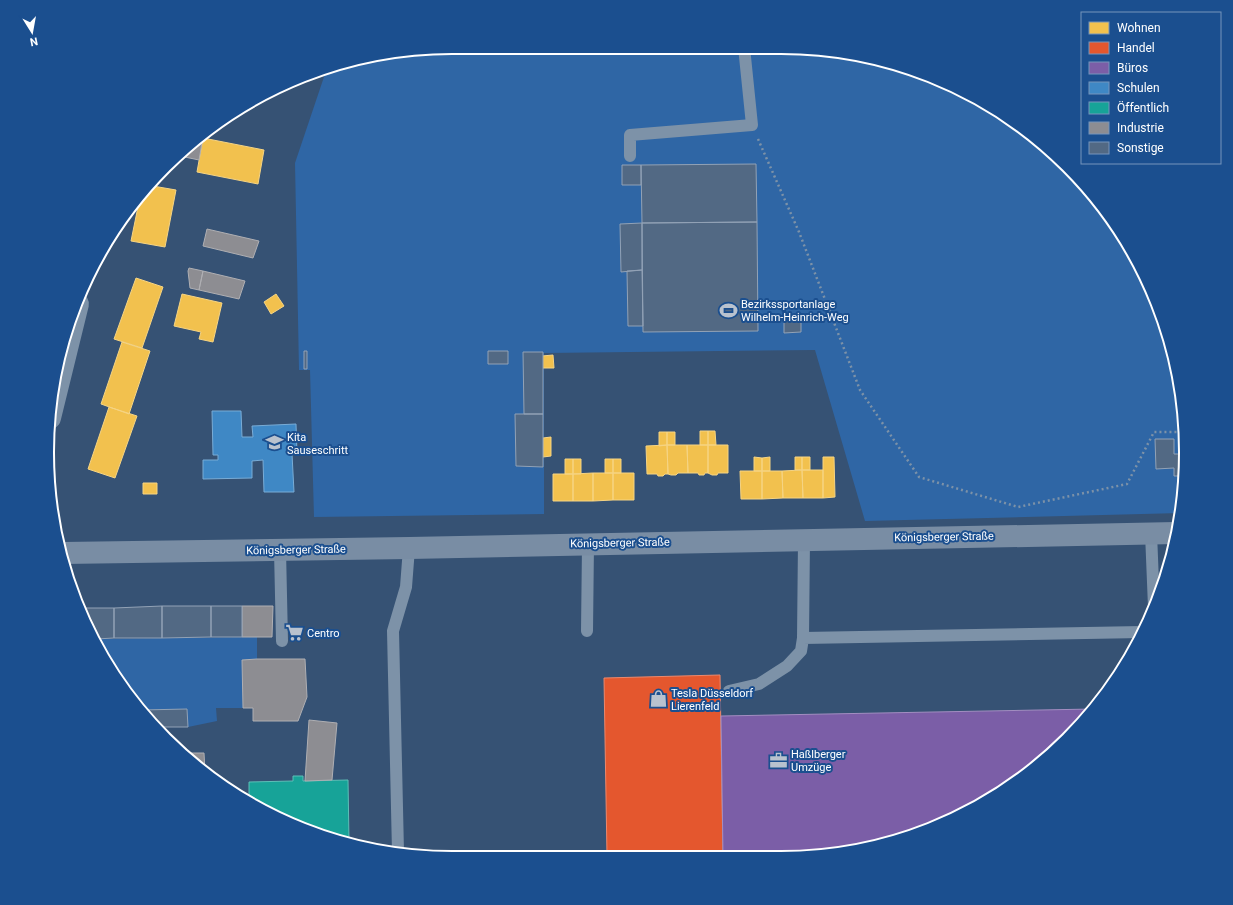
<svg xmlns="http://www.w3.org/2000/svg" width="1233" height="905" viewBox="0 0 1233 905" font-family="Roboto,sans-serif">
<rect width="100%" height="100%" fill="#365274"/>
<path fill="#2f66a5" d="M 453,47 L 781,47 L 885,61 L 936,78 L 1006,115 L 1048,148 L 1102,205 L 1144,273 L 1172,347 L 1185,426 L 1183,505 L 1181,513 L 865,521 L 815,350 L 544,353 L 544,514 L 314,517 L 310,370 L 299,370 L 295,163 L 327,68 L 347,61 Z
M 257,637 L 257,659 L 242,661 L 243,708 L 216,708 L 217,721 L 188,727 L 157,727 L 131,700 L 96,639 Z"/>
<path fill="#f2c14e" stroke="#f6d483" d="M 203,138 L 264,150 L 258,184 L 197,172 Z
M 147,185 L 176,190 L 165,247 L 131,241 L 140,197 Z
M 136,278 L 163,287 L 142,348 L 114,339 Z
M 182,294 L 222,303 L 213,342 L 199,339 L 201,332 L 174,326 Z
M 276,294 L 284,306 L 271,314 L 264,302 Z
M 122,342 L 150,351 L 129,414 L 101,404 Z
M 553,355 L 554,368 L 542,368 L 542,356 Z
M 109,407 L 137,416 L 115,478 L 88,469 Z
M 700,431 L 708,431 L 708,445 L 700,445 Z
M 708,431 L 715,431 L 716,445 L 708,445 Z
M 659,432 L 667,432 L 667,445 L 659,446 Z
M 667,432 L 675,432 L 675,445 L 667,445 Z
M 551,437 L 551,456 L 543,457 L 543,438 Z
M 667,445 L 668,474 L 665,474 L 663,476 L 658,476 L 657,474 L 647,474 L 646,446 Z
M 667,445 L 687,445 L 688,473 L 678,473 L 676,475 L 671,475 L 668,474 Z
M 687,445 L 708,445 L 708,473 L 705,473 L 704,475 L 699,475 L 698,473 L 688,473 Z
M 708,445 L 728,445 L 728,473 L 718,473 L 717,475 L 712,475 L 708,473 Z
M 754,457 L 762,458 L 762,471 L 754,471 Z
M 770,457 L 770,471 L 762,471 L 762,458 Z
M 795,457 L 802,457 L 802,470 L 795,470 Z
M 802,457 L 810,457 L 810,470 L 802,470 Z
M 823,457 L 834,457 L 835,497 L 823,498 Z
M 565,459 L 573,459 L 573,474 L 565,474 Z
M 573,459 L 581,459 L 581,474 L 573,474 Z
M 605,459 L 613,459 L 613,473 L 605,473 Z
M 613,459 L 621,459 L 621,473 L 613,473 Z
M 802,470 L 823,470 L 823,498 L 803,498 Z
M 802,470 L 803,498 L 783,498 L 782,471 Z
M 740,471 L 762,471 L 762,499 L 741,499 Z
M 762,471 L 782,471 L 783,498 L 762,499 Z
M 593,473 L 593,501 L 573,501 L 573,474 Z
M 593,473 L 613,473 L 613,500 L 593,501 Z
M 613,473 L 634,473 L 634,500 L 613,500 Z
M 553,474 L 573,474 L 573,501 L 553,501 Z
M 143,483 L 157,483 L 157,494 L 143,494 Z"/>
<path fill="#e4572e" stroke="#ec896d" d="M 720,675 L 723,855 L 607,856 L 604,678 Z"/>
<path fill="#7b5ea7" stroke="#a38ec1" d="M 1093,709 L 1086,720 L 1028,774 L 936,827 L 834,854 L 723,855 L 721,716 Z"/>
<path fill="#3f88c5" stroke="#79acd6" d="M 212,411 L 241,411 L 242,437 L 253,437 L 252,426 L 296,424 L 297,454 L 292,454 L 294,492 L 264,492 L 263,460 L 252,461 L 252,478 L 203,479 L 203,460 L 218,460 L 218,455 L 213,455 Z"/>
<path fill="#17a398" stroke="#5dbfb7" d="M 293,776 L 303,776 L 303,781 L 348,780 L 349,842 L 322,837 L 249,803 L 249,782 L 293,781 Z"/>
<path fill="#8d8d92" stroke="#afafb3" d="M 197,142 L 202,143 L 199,160 L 180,156 Z
M 207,229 L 259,241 L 253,258 L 203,246 Z
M 189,268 L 203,271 L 199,290 L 190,288 L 188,271 Z
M 203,271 L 245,281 L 239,299 L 199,290 Z
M 242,606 L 273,606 L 272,637 L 242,637 Z
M 257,659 L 305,659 L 307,697 L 298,721 L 253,721 L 253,708 L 243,708 L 242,660 Z
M 309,720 L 337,723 L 332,780 L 305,781 Z
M 181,753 L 204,753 L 205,771 L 185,758 Z"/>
<path fill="#526984" stroke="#92a2b6" d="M 756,164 L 757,222 L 642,223 L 641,165 Z
M 622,165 L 641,165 L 641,185 L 622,185 Z
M 757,222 L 758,331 L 643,332 L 642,223 Z
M 642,223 L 642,270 L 621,272 L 620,224 Z
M 642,270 L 643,326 L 628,326 L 627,271 Z
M 801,314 L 801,332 L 784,333 L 784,315 Z
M 304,351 L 307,351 L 307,369 L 304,369 Z
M 488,351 L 508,351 L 508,364 L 488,364 Z
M 523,352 L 543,352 L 543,414 L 524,414 Z
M 515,414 L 543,414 L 543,467 L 516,466 Z
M 1155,439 L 1174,439 L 1174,454 L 1184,454 L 1183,476 L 1174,476 L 1174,468 L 1156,469 Z
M 162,606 L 162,638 L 114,638 L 114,608 Z
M 162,606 L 211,606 L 211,637 L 162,638 Z
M 211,606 L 242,606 L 242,637 L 211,637 Z
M 82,608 L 114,608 L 114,638 L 96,639 L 82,615 Z
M 187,709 L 188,727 L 157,727 L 141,710 Z"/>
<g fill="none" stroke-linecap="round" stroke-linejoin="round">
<path stroke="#7d92a8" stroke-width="2.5" stroke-dasharray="2 3" stroke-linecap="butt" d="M 758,139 L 799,232 L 860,390 L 919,477 L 1018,507 L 1127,484 L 1154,432 L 1180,432 L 1185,435"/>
<path stroke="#7d92a8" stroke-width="12" d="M 630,156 L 630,135 L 752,125 L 744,47
M 1151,533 L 1154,607
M 280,550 L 282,641
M 587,631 L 588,544
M 803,638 L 1142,632
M 729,691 L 759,684 L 787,666 L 801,651 L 803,638 L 804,540
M 398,852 L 393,631 L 406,587 L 409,548"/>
<path stroke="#7d92a8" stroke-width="22" d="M 50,418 L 78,304"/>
<path stroke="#798da4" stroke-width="22" d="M 63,553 L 409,548 L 1176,533"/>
</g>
<defs>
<symbol id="stadium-bare" viewBox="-9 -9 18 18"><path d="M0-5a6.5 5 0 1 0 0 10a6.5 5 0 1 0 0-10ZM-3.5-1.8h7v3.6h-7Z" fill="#b9c2ce" stroke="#1b4f8f" stroke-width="2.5" paint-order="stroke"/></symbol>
<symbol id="school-bare" viewBox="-9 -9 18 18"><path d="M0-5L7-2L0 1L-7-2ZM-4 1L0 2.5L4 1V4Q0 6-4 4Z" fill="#b9c2ce" stroke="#1b4f8f" stroke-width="2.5" paint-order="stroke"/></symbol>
<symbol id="supermarket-bare" viewBox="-9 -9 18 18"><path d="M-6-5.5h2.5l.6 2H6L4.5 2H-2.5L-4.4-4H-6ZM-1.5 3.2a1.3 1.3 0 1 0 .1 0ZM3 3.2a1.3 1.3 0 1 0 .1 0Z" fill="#b9c2ce" stroke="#1b4f8f" stroke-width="2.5" paint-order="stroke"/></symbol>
<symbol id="shop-bare" viewBox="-9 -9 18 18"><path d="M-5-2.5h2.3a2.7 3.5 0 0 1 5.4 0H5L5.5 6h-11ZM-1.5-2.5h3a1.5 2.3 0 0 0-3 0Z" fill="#b9c2ce" stroke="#1b4f8f" stroke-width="2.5" paint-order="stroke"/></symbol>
<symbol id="office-bare" viewBox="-9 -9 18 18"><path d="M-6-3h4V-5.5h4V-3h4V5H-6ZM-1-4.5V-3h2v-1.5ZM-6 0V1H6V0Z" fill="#b9c2ce" stroke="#1b4f8f" stroke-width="2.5" paint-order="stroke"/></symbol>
</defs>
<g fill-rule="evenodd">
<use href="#stadium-bare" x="716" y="298" width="25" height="25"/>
<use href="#school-bare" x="262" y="430" width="25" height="25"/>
<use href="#supermarket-bare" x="282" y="620" width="25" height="25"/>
<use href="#shop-bare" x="646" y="686" width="25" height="25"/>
<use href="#office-bare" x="766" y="748" width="25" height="25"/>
</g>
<g text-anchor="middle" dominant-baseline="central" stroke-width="4" stroke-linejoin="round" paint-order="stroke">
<g font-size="11" fill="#fff" stroke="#1b4f8f" text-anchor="start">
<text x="741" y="304">Bezirkssportanlage<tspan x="741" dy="13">Wilhelm-Heinrich-Weg</tspan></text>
<text x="287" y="437">Kita<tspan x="287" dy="13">Sauseschritt</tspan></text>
<text x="307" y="633">Centro</text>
<text x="671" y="693">Tesla Düsseldorf<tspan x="671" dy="13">Lierenfeld</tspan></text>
<text x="791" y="754">Haßlberger<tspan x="791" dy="13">Umzüge</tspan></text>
</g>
<g font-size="11" fill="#fff" stroke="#1b4f8f">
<text transform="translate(944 537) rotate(-1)">Königsberger Straße</text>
<text transform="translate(620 543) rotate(-1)">Königsberger Straße</text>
<text transform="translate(296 550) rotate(-1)">Königsberger Straße</text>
</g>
</g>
<path d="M0 0H1233V905H0ZM452 54H781A398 398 0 0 1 1179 452V453A398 398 0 0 1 781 851H452A398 398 0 0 1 54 453V452A398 398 0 0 1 452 54Z" fill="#1b4f8f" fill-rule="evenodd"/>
<path fill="none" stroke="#fff" stroke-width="2" d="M452 54H781A398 398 0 0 1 1179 452V453A398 398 0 0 1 781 851H452A398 398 0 0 1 54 453V452A398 398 0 0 1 452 54Z"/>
<rect x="1081" y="12" width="140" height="152" fill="#1b4f8f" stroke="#7695bc"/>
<rect x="1089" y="22" width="20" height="12" fill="#f2c14e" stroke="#7695bc"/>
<text x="1117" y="32" font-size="12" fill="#ffffff">Wohnen</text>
<rect x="1089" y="42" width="20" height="12" fill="#e4572e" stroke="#7695bc"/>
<text x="1117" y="52" font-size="12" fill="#ffffff">Handel</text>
<rect x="1089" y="62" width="20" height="12" fill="#7b5ea7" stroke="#7695bc"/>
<text x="1117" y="72" font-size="12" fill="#ffffff">Büros</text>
<rect x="1089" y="82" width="20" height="12" fill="#3f88c5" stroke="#7695bc"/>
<text x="1117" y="92" font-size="12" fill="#ffffff">Schulen</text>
<rect x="1089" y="102" width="20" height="12" fill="#17a398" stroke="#7695bc"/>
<text x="1117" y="112" font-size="12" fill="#ffffff">Öffentlich</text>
<rect x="1089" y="122" width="20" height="12" fill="#8d8d92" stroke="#7695bc"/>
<text x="1117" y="132" font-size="12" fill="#ffffff">Industrie</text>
<rect x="1089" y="142" width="20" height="12" fill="#526984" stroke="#7695bc"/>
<text x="1117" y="152" font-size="12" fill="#ffffff">Sonstige</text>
<g transform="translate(32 32) rotate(169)" stroke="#1b4f8f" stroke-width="3" paint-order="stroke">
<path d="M0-3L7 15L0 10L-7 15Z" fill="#ffffff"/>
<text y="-6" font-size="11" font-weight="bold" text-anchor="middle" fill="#ffffff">N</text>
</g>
</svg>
